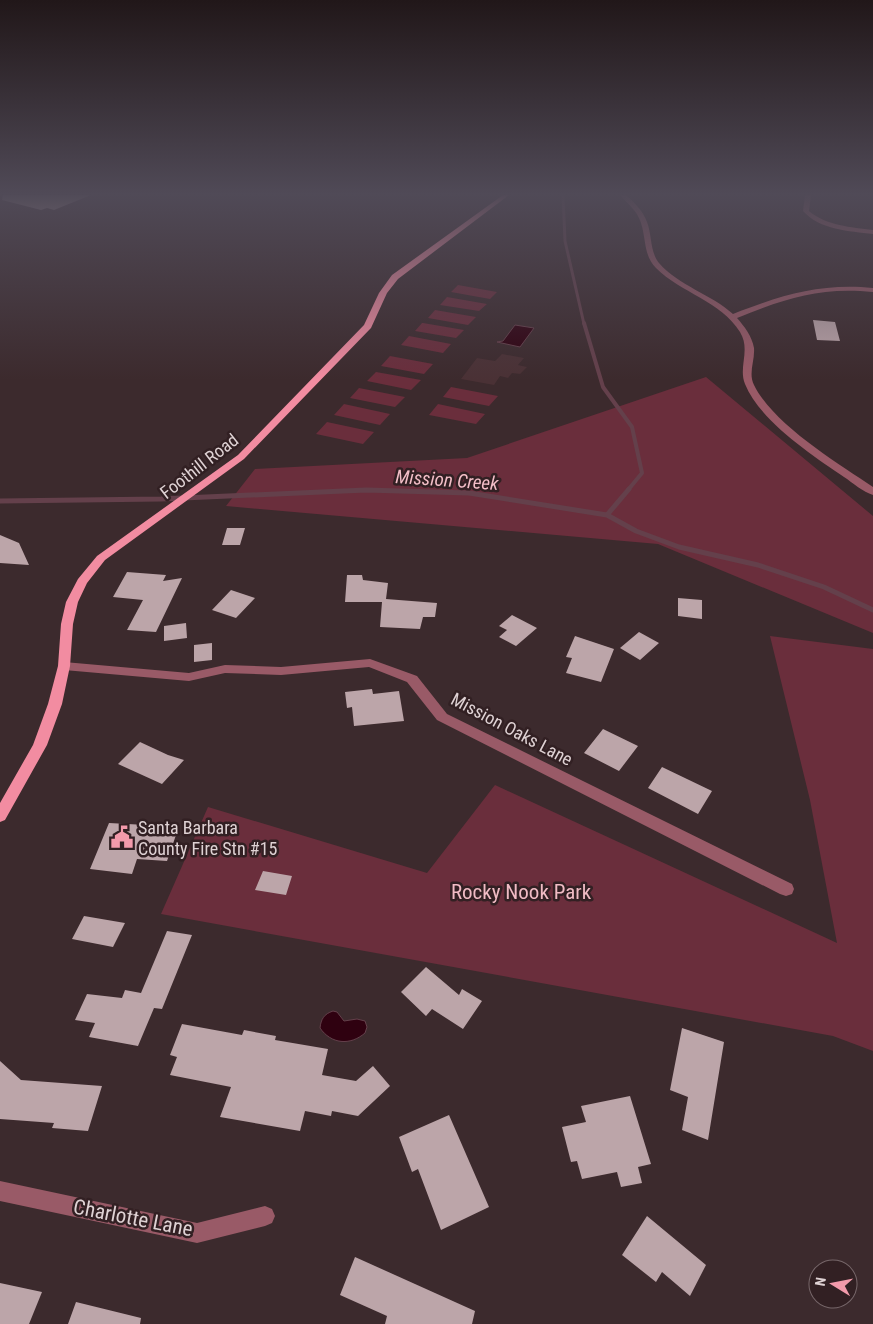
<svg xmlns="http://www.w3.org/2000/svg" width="873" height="1324" viewBox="0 0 873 1324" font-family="'Roboto Condensed',sans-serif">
<rect width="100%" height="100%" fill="#3c2a2d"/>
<path fill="#4a3135" d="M 502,354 L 524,358 L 518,365 L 527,367 L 520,374 L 512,373 L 508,378 L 500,376 L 494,385 L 461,379 L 477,358 L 495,361 Z"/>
<path fill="#6a2e3c" d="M 458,285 L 497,292 L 490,299 L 451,292 Z
M 447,297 L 487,304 L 479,311 L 440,305 Z
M 435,310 L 476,317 L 468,325 L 428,318 Z
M 422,323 L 423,323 L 464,330 L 456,338 L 415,331 Z
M 409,336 L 451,344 L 443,353 L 401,345 Z
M 390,356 L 433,364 L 424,374 L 381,366 Z
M 376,372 L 421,380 L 411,390 L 367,381 Z
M 706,377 L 873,516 L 873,633 L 658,544 L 226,506 L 255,469 L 467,458 Z
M 451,387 L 498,396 L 489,406 L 443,397 Z
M 359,388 L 405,397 L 395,407 L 350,398 Z
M 344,404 L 390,414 L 380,425 L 334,415 Z
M 438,404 L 485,414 L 476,424 L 429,415 Z
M 327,422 L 374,432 L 363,444 L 316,434 Z
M 770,636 L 873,649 L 873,1051 L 833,1036 L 161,914 L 208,807 L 427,873 L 495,785 L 837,943 L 810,800 Z"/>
<path fill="#2f0110" stroke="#64404b" d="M 515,325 L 534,328 L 520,347 L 497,342 L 503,341 Z
M 333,1011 L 337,1012 L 344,1021 L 357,1019 L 365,1021 L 367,1027 L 365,1033 C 350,1046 331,1044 320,1028 C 321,1019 324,1014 333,1011 Z"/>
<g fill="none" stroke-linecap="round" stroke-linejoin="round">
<path stroke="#64404b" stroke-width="3" d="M 563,195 L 565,241 L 584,324"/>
<path stroke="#64404b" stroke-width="4" d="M 584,323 L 603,387 L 632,427 L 642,473 L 628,490"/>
<path stroke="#64404b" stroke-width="5" d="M 0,501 L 161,499 L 366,490 L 469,493 L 607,515 L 636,531 L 679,547 L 758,565 L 824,587 L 873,610
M 607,515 L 629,489"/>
</g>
<path fill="#bca5a9" d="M 3,195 L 91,195 L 54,210 L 47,208 L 41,210 L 2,200 Z
M 813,320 L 835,322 L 840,341 L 817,340 Z
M 227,528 L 245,528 L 240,545 L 222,545 Z
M 0,535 L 19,543 L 29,565 L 0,563 Z
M 127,572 L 166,575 L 163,581 L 182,578 L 156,632 L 127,630 L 143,600 L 113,597 Z
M 347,575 L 362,575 L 363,580 L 388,583 L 386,599 L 437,603 L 435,617 L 423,617 L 420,629 L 380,627 L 382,602 L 345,602 Z
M 231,590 L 255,598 L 236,618 L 212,610 Z
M 678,598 L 702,600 L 702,619 L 678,616 Z
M 512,615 L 537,628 L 516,646 L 499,637 L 507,630 L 499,626 Z
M 186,623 L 187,638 L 164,641 L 164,626 Z
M 639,632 L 659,643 L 640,660 L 620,648 Z
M 575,636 L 614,649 L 601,682 L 566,673 L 572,658 L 566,657 Z
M 212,643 L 212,660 L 194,662 L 194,645 Z
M 372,689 L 373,694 L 399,691 L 404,721 L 354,726 L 352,707 L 347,708 L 345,692 Z
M 603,729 L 638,746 L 619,771 L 584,753 Z
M 140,742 L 168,755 L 184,760 L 162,784 L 118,764 Z
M 662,767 L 712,791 L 698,814 L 648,788 Z
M 109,823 L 146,825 L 143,832 L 176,835 L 167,861 L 137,859 L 132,874 L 90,869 Z
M 263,871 L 292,876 L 286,895 L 255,890 Z
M 84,916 L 125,923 L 113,947 L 72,939 Z
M 167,931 L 192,935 L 162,1009 L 154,1008 L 138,1046 L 89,1037 L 95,1023 L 75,1020 L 87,994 L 122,998 L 125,990 L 141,993 Z
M 426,967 L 459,995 L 462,989 L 482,1001 L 463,1029 L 432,1009 L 426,1016 L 401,992 Z
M 182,1024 L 242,1035 L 244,1030 L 276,1036 L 275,1040 L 328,1049 L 322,1075 L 356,1081 L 373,1066 L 390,1086 L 358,1116 L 332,1111 L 331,1116 L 305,1111 L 300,1131 L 220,1117 L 231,1087 L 170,1075 L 177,1057 L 170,1055 Z
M 682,1028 L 724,1042 L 708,1140 L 682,1130 L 688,1097 L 670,1090 Z
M 0,1061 L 21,1080 L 102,1086 L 88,1131 L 52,1128 L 54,1123 L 0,1119 Z
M 630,1096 L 651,1164 L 638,1167 L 642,1183 L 621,1187 L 617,1172 L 582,1179 L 577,1161 L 571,1162 L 562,1127 L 586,1122 L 581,1106 Z
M 449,1115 L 489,1207 L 441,1230 L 418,1169 L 412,1172 L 399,1137 Z
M 647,1216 L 706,1265 L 690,1296 L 662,1272 L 656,1282 L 622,1255 Z
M 355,1257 L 475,1311 L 472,1324 L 385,1324 L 387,1316 L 340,1295 Z
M 0,1283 L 42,1292 L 29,1324 L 0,1324 Z
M 76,1302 L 141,1318 L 140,1324 L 68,1324 Z"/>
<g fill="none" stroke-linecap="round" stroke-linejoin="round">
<path fill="#995a67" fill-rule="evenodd" d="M 620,195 L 626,195 C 635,203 643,211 647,222 C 652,235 650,252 659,263 C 679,286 711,294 733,314 C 782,295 820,283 873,288 L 873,292 C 819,287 787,298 737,318 C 744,326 752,336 754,348 C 755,361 748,373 754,385 C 773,424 837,463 873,487 L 873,495 C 863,492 853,483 844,477 C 812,455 760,421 745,384 C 738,367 751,350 740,332 C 721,301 681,293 656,268 C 642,254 647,235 639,218 C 635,209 627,203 620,195 Z
M 805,195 L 811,195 L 809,211 C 827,226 851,227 873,230 L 873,234 C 849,231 820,230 803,211 Z
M 370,659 L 417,676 L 447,714 L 792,884 L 794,889 L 792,894 L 786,896 L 780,894 L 437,720 L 407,682 L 369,667 L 281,675 L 225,673 L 189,681 L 64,670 L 58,666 L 64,662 L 189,673 L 225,665 L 281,667 Z
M 0,1181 L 197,1223 L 265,1206 L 272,1209 L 275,1216 L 272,1223 L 265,1226 L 197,1243 L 0,1201 Z"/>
<path fill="#f28ca1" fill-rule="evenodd" d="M 503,195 L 509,195 L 398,279 L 387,293 L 371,328 L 244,459 L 105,560 L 87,583 L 78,602 L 73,624 L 70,666 L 62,704 L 47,745 L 5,820 L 0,822 L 0,803 L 33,745 L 48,704 L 58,666 L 61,624 L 66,602 L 78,579 L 97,556 L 238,455 L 364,325 L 379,293 L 392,275 Z"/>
</g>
<linearGradient id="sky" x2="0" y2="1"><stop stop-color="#211719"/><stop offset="0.51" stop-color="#504a57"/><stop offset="1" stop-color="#504a57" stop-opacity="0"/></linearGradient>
<rect width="873" height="380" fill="url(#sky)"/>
<defs>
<symbol id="civic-bare" viewBox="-9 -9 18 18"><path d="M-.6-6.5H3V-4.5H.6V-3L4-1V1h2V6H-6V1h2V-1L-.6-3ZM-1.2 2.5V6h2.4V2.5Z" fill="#f39aab" stroke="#322023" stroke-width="2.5" paint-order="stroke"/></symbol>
</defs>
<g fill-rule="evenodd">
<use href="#civic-bare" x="106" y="821" width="32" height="32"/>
</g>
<g text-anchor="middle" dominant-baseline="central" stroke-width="5" stroke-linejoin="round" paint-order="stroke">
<g font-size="18" fill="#dfd2d4" stroke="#322023">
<text transform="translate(199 466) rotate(-38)">Foothill Road</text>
<text transform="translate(512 729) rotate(28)">Mission Oaks Lane</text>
</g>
<g font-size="18" fill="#dfd2d4" stroke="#322023" text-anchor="start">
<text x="138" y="827">Santa Barbara<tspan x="138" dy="21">County Fire Stn #15</tspan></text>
</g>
<g font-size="19" font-style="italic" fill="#f3bec7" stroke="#322023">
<text transform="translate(447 480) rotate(4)">Mission Creek</text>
</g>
<g font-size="21" fill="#f0bbc4" stroke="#322023">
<text x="521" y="892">Rocky Nook Park</text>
</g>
<g font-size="21" fill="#dfd2d4" stroke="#322023">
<text transform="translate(133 1218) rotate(11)">Charlotte Lane</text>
</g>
</g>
<g transform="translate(833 1284) rotate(280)"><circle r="24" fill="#322023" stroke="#77676a"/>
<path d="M0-4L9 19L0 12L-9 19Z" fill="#f39aab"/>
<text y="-8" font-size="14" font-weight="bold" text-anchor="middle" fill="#dfd2d4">N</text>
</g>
</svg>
